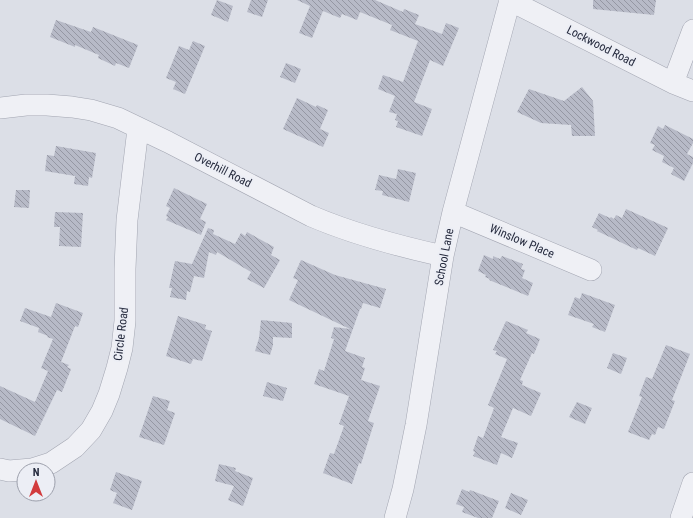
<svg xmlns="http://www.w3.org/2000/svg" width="693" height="518" viewBox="0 0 693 518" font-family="'Roboto Condensed',sans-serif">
<defs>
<pattern id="building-back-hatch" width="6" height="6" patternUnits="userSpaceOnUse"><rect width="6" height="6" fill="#b7bac7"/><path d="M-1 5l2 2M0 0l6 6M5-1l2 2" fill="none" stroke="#9597a3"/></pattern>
</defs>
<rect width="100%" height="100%" fill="#dcdfe7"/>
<path fill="url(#building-back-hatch)" d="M 217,0 L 233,6 L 228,22 L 211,15 Z
M 251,0 L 268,0 L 262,17 L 247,12 Z
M 297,0 L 375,0 L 403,12 L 404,9 L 419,15 L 415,24 L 442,34 L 446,23 L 459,28 L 443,66 L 430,60 L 414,102 L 432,109 L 422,136 L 396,127 L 398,121 L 395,120 L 397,114 L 389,112 L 395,96 L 378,89 L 383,75 L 403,82 L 418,41 L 390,30 L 392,25 L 360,12 L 357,20 L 342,14 L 340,18 L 323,11 L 312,38 L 299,33 L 310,6 Z
M 593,0 L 656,0 L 654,15 L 593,9 Z
M 56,20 L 91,32 L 93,27 L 138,45 L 129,68 L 116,63 L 115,66 L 98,58 L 99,55 L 75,45 L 75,47 L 50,37 Z
M 193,41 L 205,46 L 185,94 L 173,89 L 176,82 L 166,78 L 179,46 L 189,50 Z
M 286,63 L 301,69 L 295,83 L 280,77 Z
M 582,87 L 593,101 L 595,136 L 572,136 L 571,125 L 541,123 L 517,112 L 529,89 L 564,101 Z
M 297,98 L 316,107 L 317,105 L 328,110 L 320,129 L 329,133 L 323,147 L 283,129 Z
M 665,125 L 693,139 L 693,143 L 687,154 L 693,157 L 693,163 L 684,181 L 671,174 L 674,168 L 662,162 L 664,156 L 652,150 L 655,145 L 650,143 L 658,126 L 663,129 Z
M 56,146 L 96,153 L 92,178 L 89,177 L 88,186 L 74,184 L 75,176 L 45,171 L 47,155 L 54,156 Z
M 398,169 L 416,173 L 409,202 L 382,195 L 383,191 L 375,190 L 379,175 L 396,179 Z
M 174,188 L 207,204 L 200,219 L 206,222 L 201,235 L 166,220 L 168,217 L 166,216 L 170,208 L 166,206 Z
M 16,190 L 30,190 L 29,208 L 14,207 Z
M 626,209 L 668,228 L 655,256 L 638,248 L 637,250 L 597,231 L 598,230 L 592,227 L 599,213 L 610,218 L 611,217 L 614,219 L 616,215 L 622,218 Z
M 55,212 L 83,213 L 81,247 L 59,246 L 60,227 L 54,227 Z
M 208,228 L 214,230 L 213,234 L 235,244 L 241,233 L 245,236 L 247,232 L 274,247 L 271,255 L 280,260 L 264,288 L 247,279 L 251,272 L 217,252 L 216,255 L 209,252 L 204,278 L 194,276 L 190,292 L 187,291 L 186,300 L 170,297 L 172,288 L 169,288 L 175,261 L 192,264 Z
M 484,255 L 493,259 L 493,256 L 500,259 L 502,256 L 523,264 L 521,269 L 525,270 L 522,278 L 533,283 L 528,296 L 489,280 L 490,279 L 485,277 L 486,275 L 478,271 Z
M 301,260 L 335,275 L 386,289 L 380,308 L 363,303 L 361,309 L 360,309 L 345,351 L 365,358 L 362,367 L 365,368 L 361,380 L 380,386 L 368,421 L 374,423 L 361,464 L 359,463 L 352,484 L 323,473 L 330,453 L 334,454 L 344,426 L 339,424 L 349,396 L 314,384 L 319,369 L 324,371 L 334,339 L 331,338 L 334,327 L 350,329 L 289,300 L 298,280 L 293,278 Z
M 582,293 L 615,305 L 605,332 L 592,327 L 594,324 L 568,315 L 575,297 L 580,299 Z
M 56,303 L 83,313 L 78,327 L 75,326 L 61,362 L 69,365 L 67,367 L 71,369 L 62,392 L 57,390 L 35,436 L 0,419 L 0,386 L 35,402 L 48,371 L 41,368 L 53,339 L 47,337 L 48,336 L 38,332 L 39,328 L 20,321 L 25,308 L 51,317 Z
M 178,316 L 206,325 L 205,329 L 212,331 L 202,361 L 193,359 L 191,364 L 166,356 Z
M 261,320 L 292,323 L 292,338 L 273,337 L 273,345 L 270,355 L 255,351 L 259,338 Z
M 506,321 L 528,330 L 526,333 L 540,339 L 534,354 L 532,353 L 520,380 L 523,381 L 522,385 L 541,393 L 531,416 L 513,408 L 501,437 L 518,443 L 512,458 L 501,453 L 497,465 L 473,456 L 475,452 L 473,451 L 478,436 L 483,438 L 494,408 L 488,405 L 507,359 L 495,354 L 497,351 L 493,350 Z
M 666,345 L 690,354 L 672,400 L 675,401 L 664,429 L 658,427 L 655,435 L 652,434 L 649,440 L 628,432 L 642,397 L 639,396 L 646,377 L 652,379 Z
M 613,353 L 627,358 L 621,374 L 607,368 Z
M 267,382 L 287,388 L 283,401 L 263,396 Z
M 153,396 L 170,401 L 167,410 L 175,413 L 164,445 L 139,437 Z
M 577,402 L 592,408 L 585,424 L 569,417 Z
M 219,464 L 236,468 L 235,471 L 253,478 L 243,506 L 228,500 L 234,486 L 215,481 Z
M 116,472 L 142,481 L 132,510 L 113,503 L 117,493 L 110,490 Z
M 462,489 L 469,492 L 470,490 L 499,501 L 492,518 L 478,518 L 462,512 L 464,507 L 456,504 Z
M 511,493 L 528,500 L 521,515 L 505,508 Z"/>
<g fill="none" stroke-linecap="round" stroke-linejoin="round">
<defs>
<path id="minor" d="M 509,0 L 673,83 L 693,91
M 673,83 L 693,30
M 0,108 L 26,105 L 47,105 L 72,107 L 91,110 L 118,118 L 168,142 L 311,216 C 353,234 398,246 443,256
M 453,212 L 591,270
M 0,469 L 9,471 L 32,469 L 51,463 L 75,447 L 91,430 L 102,411 L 109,394 L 117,368 L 122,348 L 125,321 L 125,269 L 127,220 L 138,129
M 395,518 L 403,489 L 416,425 L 443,256 L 453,212 L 510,0
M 681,518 L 693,483"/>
</defs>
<use href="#minor" stroke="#a2a5b1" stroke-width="22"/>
<use href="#minor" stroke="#eff0f5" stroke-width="21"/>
</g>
<g text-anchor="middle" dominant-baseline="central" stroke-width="4" stroke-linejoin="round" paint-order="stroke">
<g font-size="12" fill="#262b3e" stroke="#eceef5">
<text transform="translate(601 46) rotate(27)">Lockwood Road</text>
<text transform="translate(223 170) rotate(27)">Overhill Road</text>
<text transform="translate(522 241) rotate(23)">Winslow Place</text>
<text transform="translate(444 257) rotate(-79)">School Lane</text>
<text transform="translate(121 334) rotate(-83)">Circle Road</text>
</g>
</g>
<g transform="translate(36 482)"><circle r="19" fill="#eceef5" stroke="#9da0ac"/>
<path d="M0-3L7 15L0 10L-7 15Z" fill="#d23b3d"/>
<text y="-6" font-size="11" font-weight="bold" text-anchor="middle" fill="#262b3e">N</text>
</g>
</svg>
